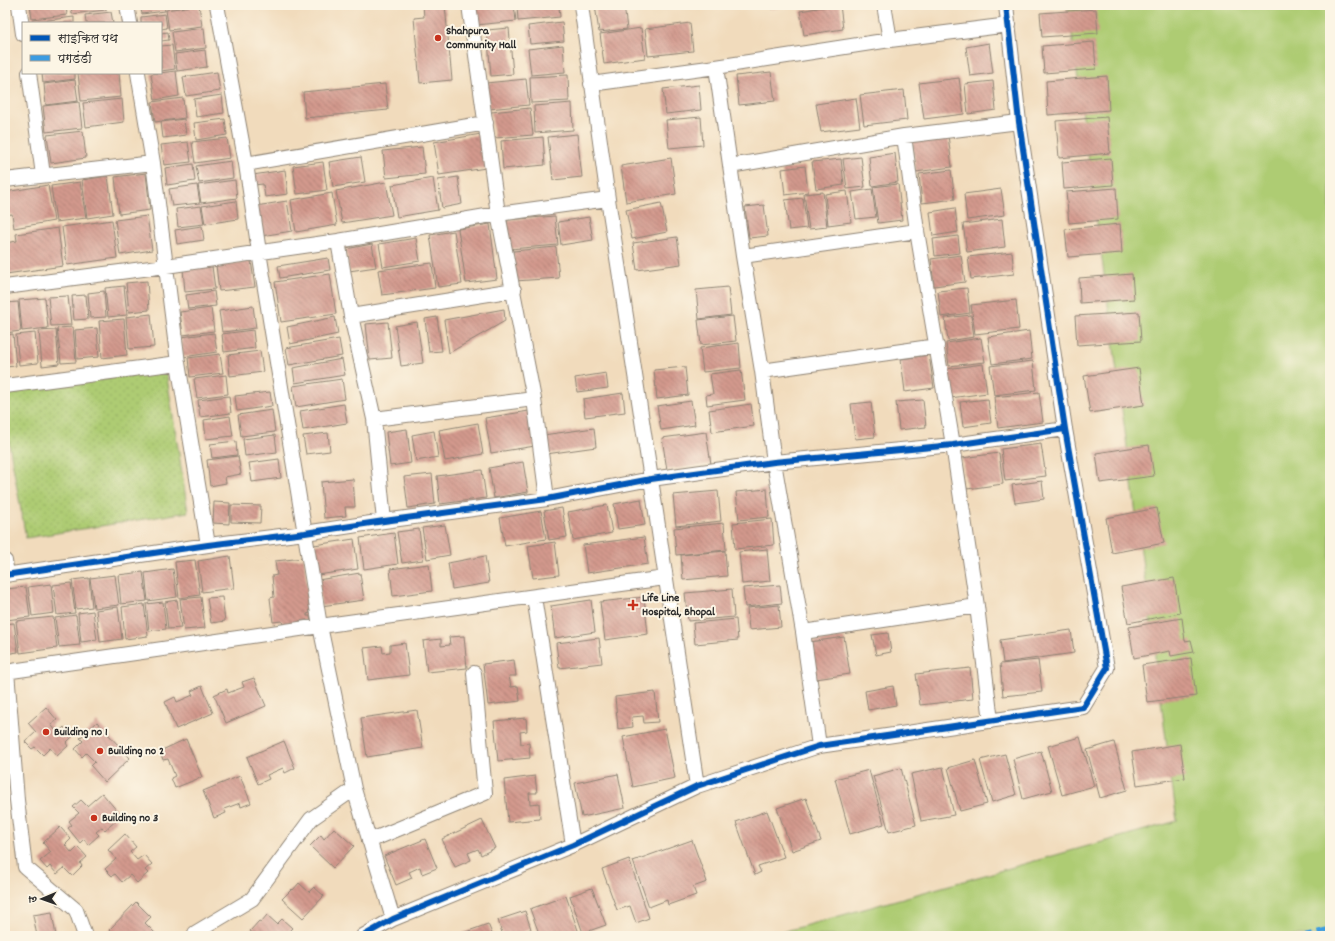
<svg xmlns="http://www.w3.org/2000/svg" width="1335" height="941" viewBox="0 0 1335 941" font-family="Dekko,'Playpen Sans Deva',sans-serif">
<defs>
<pattern id="park-dots" width="8" height="8" patternUnits="userSpaceOnUse"><rect width="8" height="8" fill="#aecc73"/><path d="M2 2h.1M6 6h.1" fill="none" stroke="#96af64" stroke-width="1.8" stroke-linecap="round"/></pattern>
<pattern id="building-back-hatch" width="6" height="6" patternUnits="userSpaceOnUse"><rect width="6" height="6" fill="#d3998d"/><path d="M-1 5l2 2M0 0l6 6M5-1l2 2" fill="none" stroke="#ab7d73"/></pattern>
</defs>
<rect width="100%" height="100%" fill="#fcf5e5"/>
<filter id="ink" filterUnits="userSpaceOnUse"><feTurbulence type="fractalNoise" baseFrequency=".025" numOctaves="2"/><feDisplacementMap in="SourceGraphic" scale="8" xChannelSelector="R" yChannelSelector="G"/><feConvolveMatrix kernelMatrix="1 2 1 2 8 2 1 2 1" color-interpolation-filters="sRGB"/></filter>
<filter id="wash" filterUnits="userSpaceOnUse"><feTurbulence type="fractalNoise" baseFrequency=".012" numOctaves="4" result="noise"/><feDisplacementMap in="SourceGraphic" scale="16" xChannelSelector="R" yChannelSelector="G"/><feGaussianBlur stdDeviation="0.9" result="paint"/><feColorMatrix in="noise" values="0 0 0 0 0 0 0 0 0 0 0 0 0 0 0 0 0 1.4 0 .05"/><feComposite in="paint" operator="in"/></filter>
<g filter="url(#wash)">
<rect width="100%" height="100%" fill="#f1dbbc"/>
<path fill="#aecc73" stroke="#6c7c4f" d="M 1068,5 L 1330,5 L 1330,936 L 768,936 L 1177,821 Z"/>
<path fill="url(#park-dots)" stroke="#6c7c4f" d="M 166,371 L 188,512 L 26,538 L 5,421 L 5,389 Z"/>
<g id="blocks">
<path fill="url(#building-back-hatch)" d="M 30,5 L 66,5 L 67,15 L 32,19 Z
M 71,5 L 106,5 L 106,10 L 72,14 Z
M 140,5 L 164,5 L 165,11 L 142,14 Z
M 167,5 L 180,5 L 180,6 L 167,8 Z
M 199,5 L 202,26 L 169,30 L 166,10 Z
M 423,5 L 445,5 L 452,80 L 420,83 L 414,18 L 424,17 Z
M 474,5 L 514,5 L 516,21 L 476,25 Z
M 517,5 L 559,5 L 560,17 L 518,21 Z
M 595,5 L 624,5 L 627,29 L 599,32 Z
M 770,5 L 787,5 L 787,6 L 771,9 Z
M 834,5 L 840,5 L 843,29 L 804,35 L 800,11 Z
M 1096,9 L 1098,33 L 1042,37 L 1040,13 Z
M 111,12 L 113,23 L 86,23 L 85,15 Z
M 165,14 L 167,28 L 161,29 L 161,23 L 141,23 L 141,17 Z
M 74,17 L 74,23 L 32,23 L 32,22 Z
M 562,22 L 564,41 L 530,44 L 528,26 Z
M 690,23 L 693,51 L 648,56 L 645,29 Z
M 204,28 L 206,48 L 175,52 L 172,32 Z
M 509,28 L 513,74 L 491,76 L 487,30 Z
M 641,28 L 645,58 L 604,64 L 600,34 Z
M 168,32 L 169,40 L 161,41 L 161,33 Z
M 1094,42 L 1096,69 L 1044,73 L 1042,46 Z
M 989,43 L 993,73 L 970,76 L 966,47 Z
M 172,45 L 175,69 L 161,71 L 161,46 Z
M 563,45 L 565,72 L 531,75 L 528,49 Z
M 205,50 L 207,67 L 177,71 L 175,54 Z
M 176,71 L 179,96 L 155,100 L 151,74 Z
M 217,72 L 220,91 L 186,96 L 183,77 Z
M 771,72 L 775,101 L 739,105 L 736,76 Z
M 42,73 L 75,73 L 75,79 L 43,83 Z
M 78,73 L 119,73 L 121,97 L 81,101 Z
M 568,75 L 569,101 L 531,103 L 530,77 Z
M 1107,76 L 1109,110 L 1048,115 L 1046,81 Z
M 959,78 L 964,114 L 924,119 L 919,83 Z
M 526,79 L 529,105 L 489,109 L 486,83 Z
M 75,80 L 78,101 L 46,105 L 44,84 Z
M 993,81 L 996,110 L 968,114 L 965,84 Z
M 385,84 L 388,110 L 305,118 L 303,92 Z
M 699,85 L 701,110 L 666,114 L 663,89 Z
M 904,90 L 907,120 L 864,125 L 860,95 Z
M 222,95 L 224,113 L 196,117 L 194,99 Z
M 183,98 L 185,118 L 155,122 L 152,102 Z
M 856,98 L 860,127 L 821,132 L 816,104 Z
M 122,99 L 124,122 L 86,127 L 83,103 Z
M 79,102 L 82,128 L 46,132 L 43,106 Z
M 572,103 L 573,130 L 535,133 L 534,106 Z
M 530,108 L 533,135 L 494,138 L 491,112 Z
M 701,117 L 703,145 L 669,148 L 666,120 Z
M 1107,117 L 1110,153 L 1059,158 L 1056,121 Z
M 184,119 L 186,135 L 163,138 L 161,122 Z
M 225,119 L 227,135 L 196,140 L 194,123 Z
M 83,131 L 86,158 L 51,163 L 47,135 Z
M 481,134 L 486,168 L 439,175 L 434,142 Z
M 577,134 L 582,177 L 553,180 L 548,137 Z
M 948,135 L 952,167 L 916,172 L 912,140 Z
M 543,137 L 545,165 L 503,169 L 501,141 Z
M 227,138 L 230,158 L 195,163 L 192,142 Z
M 188,142 L 191,162 L 164,165 L 161,145 Z
M 422,147 L 425,174 L 386,178 L 383,151 Z
M 895,153 L 898,182 L 872,186 L 869,157 Z
M 361,157 L 365,182 L 333,187 L 329,162 Z
M 861,157 L 865,187 L 847,189 L 843,159 Z
M 671,158 L 676,194 L 626,202 L 621,166 Z
M 1111,158 L 1113,185 L 1064,189 L 1062,162 Z
M 841,159 L 844,185 L 816,189 L 812,162 Z
M 231,161 L 233,178 L 199,183 L 196,166 Z
M 323,162 L 327,190 L 297,194 L 293,166 Z
M 193,164 L 195,181 L 167,185 L 165,168 Z
M 805,166 L 808,192 L 785,195 L 782,169 Z
M 285,170 L 288,194 L 265,197 L 263,184 L 254,185 L 253,175 Z
M 951,170 L 955,199 L 922,203 L 919,174 Z
M 146,173 L 150,210 L 119,214 L 115,177 Z
M 108,176 L 113,214 L 87,218 L 82,180 Z
M 458,177 L 462,204 L 442,208 L 438,180 Z
M 433,178 L 438,210 L 397,217 L 392,185 Z
M 235,180 L 237,198 L 201,203 L 198,185 Z
M 80,182 L 86,218 L 56,222 L 51,186 Z
M 386,182 L 392,215 L 342,223 L 336,191 Z
M 898,184 L 902,220 L 878,223 L 873,187 Z
M 48,185 L 54,221 L 14,228 L 12,214 L 5,215 L 5,192 Z
M 197,185 L 200,203 L 172,206 L 169,189 Z
M 1116,188 L 1118,219 L 1069,223 L 1066,192 Z
M 872,189 L 876,217 L 856,219 L 852,192 Z
M 1001,189 L 1005,215 L 967,220 L 964,194 Z
M 847,191 L 851,222 L 828,225 L 825,194 Z
M 823,192 L 827,227 L 809,229 L 804,194 Z
M 332,193 L 337,225 L 296,232 L 291,200 Z
M 803,198 L 807,228 L 789,230 L 785,200 Z
M 236,201 L 238,219 L 205,224 L 202,206 Z
M 287,201 L 292,231 L 261,236 L 256,206 Z
M 661,203 L 667,232 L 632,239 L 626,210 Z
M 764,205 L 768,236 L 749,238 L 745,207 Z
M 201,206 L 204,224 L 178,227 L 176,209 Z
M 955,208 L 958,232 L 933,236 L 930,212 Z
M 147,216 L 152,250 L 120,255 L 115,220 Z
M 555,216 L 558,245 L 510,249 L 507,220 Z
M 589,217 L 593,240 L 561,245 L 558,222 Z
M 1002,219 L 1005,247 L 967,252 L 963,224 Z
M 112,220 L 117,258 L 67,265 L 62,227 Z
M 490,224 L 497,279 L 466,283 L 458,229 Z
M 1120,224 L 1122,253 L 1068,257 L 1065,229 Z
M 202,226 L 204,240 L 177,244 L 175,230 Z
M 58,228 L 63,266 L 6,274 L 5,243 L 17,241 L 16,234 Z
M 454,231 L 462,284 L 438,287 L 430,235 Z
M 958,236 L 960,253 L 935,256 L 933,239 Z
M 677,237 L 681,264 L 637,270 L 633,243 Z
M 416,238 L 420,261 L 383,267 L 379,244 Z
M 372,244 L 376,267 L 349,271 L 346,249 Z
M 556,247 L 559,278 L 515,281 L 513,251 Z
M 1012,252 L 1014,274 L 971,279 L 968,257 Z
M 961,255 L 965,282 L 934,286 L 931,259 Z
M 328,258 L 330,270 L 280,278 L 278,266 Z
M 251,261 L 255,287 L 219,291 L 216,265 Z
M 432,263 L 435,288 L 382,295 L 378,270 Z
M 212,266 L 215,289 L 185,292 L 183,269 Z
M 330,274 L 336,314 L 281,322 L 275,282 Z
M 1132,274 L 1134,299 L 1080,303 L 1079,278 Z
M 147,281 L 149,310 L 129,312 L 126,283 Z
M 124,286 L 127,315 L 108,317 L 105,288 Z
M 728,287 L 731,315 L 699,319 L 696,290 Z
M 967,288 L 970,313 L 941,317 L 938,291 Z
M 104,291 L 106,317 L 90,318 L 88,293 Z
M 214,291 L 216,306 L 188,309 L 186,295 Z
M 86,295 L 88,319 L 74,320 L 72,296 Z
M 68,296 L 71,325 L 51,326 L 48,297 Z
M 45,298 L 48,328 L 22,331 L 19,300 Z
M 1016,300 L 1019,329 L 975,334 L 971,305 Z
M 18,302 L 21,331 L 5,333 L 5,303 Z
M 253,306 L 256,328 L 222,332 L 219,311 Z
M 211,308 L 214,331 L 183,335 L 180,312 Z
M 504,309 L 505,321 L 449,353 L 444,320 Z
M 1139,312 L 1141,341 L 1077,345 L 1075,316 Z
M 151,314 L 154,347 L 129,349 L 126,317 Z
M 971,315 L 974,337 L 948,341 L 945,318 Z
M 733,316 L 736,341 L 701,345 L 698,320 Z
M 335,317 L 338,334 L 290,344 L 287,327 Z
M 437,317 L 442,351 L 429,352 L 425,319 Z
M 124,319 L 127,355 L 102,358 L 99,321 Z
M 388,322 L 392,358 L 370,360 L 366,324 Z
M 417,322 L 423,363 L 401,366 L 395,326 Z
M 73,327 L 76,362 L 61,363 L 57,328 Z
M 97,328 L 99,357 L 77,359 L 75,330 Z
M 56,330 L 59,364 L 42,366 L 39,331 Z
M 253,330 L 255,348 L 224,352 L 222,334 Z
M 1029,331 L 1032,359 L 992,364 L 988,337 Z
M 35,333 L 38,363 L 19,365 L 16,335 Z
M 214,333 L 217,352 L 183,357 L 181,337 Z
M 13,334 L 16,366 L 5,367 L 5,335 Z
M 981,338 L 985,362 L 949,366 L 946,343 Z
M 339,339 L 342,356 L 289,365 L 286,348 Z
M 739,343 L 741,368 L 703,372 L 700,348 Z
M 260,351 L 263,372 L 230,376 L 228,355 Z
M 220,354 L 223,373 L 190,377 L 188,358 Z
M 929,355 L 934,388 L 905,392 L 901,359 Z
M 342,359 L 345,375 L 295,383 L 293,368 Z
M 1033,361 L 1036,390 L 994,395 L 990,366 Z
M 983,364 L 987,393 L 950,398 L 946,369 Z
M 685,367 L 688,395 L 657,399 L 654,370 Z
M 1139,368 L 1144,405 L 1090,413 L 1084,376 Z
M 741,370 L 745,400 L 707,405 L 706,395 L 713,394 L 710,374 Z
M 606,373 L 608,388 L 577,392 L 575,378 Z
M 226,375 L 228,394 L 197,398 L 194,379 Z
M 342,379 L 345,399 L 296,407 L 293,386 Z
M 270,392 L 272,406 L 237,411 L 235,396 Z
M 1039,392 L 1043,422 L 998,428 L 994,397 Z
M 623,393 L 625,412 L 585,417 L 583,399 Z
M 229,396 L 231,413 L 200,417 L 198,400 Z
M 988,399 L 991,423 L 963,427 L 960,402 Z
M 923,400 L 926,427 L 899,430 L 896,402 Z
M 691,401 L 695,425 L 661,430 L 657,406 Z
M 871,402 L 875,437 L 855,439 L 851,404 Z
M 344,404 L 347,423 L 303,430 L 300,411 Z
M 751,404 L 754,426 L 712,432 L 709,410 Z
M 272,410 L 275,432 L 241,436 L 238,415 Z
M 529,411 L 535,446 L 491,453 L 485,418 Z
M 230,416 L 233,436 L 206,439 L 204,420 Z
M 478,423 L 483,454 L 445,461 L 439,430 Z
M 594,428 L 596,447 L 546,454 L 543,435 Z
M 407,429 L 411,463 L 390,466 L 386,432 Z
M 434,431 L 438,457 L 416,461 L 412,435 Z
M 706,432 L 711,464 L 667,470 L 662,438 Z
M 328,433 L 330,451 L 306,454 L 303,436 Z
M 275,435 L 277,452 L 245,456 L 243,439 Z
M 236,441 L 237,455 L 212,458 L 210,444 Z
M 1041,444 L 1046,476 L 1005,481 L 1001,449 Z
M 1149,445 L 1154,476 L 1100,483 L 1096,453 Z
M 999,453 L 1003,484 L 967,489 L 962,458 Z
M 238,456 L 241,474 L 225,477 L 226,483 L 210,486 L 207,460 Z
M 279,459 L 281,478 L 252,482 L 249,463 Z
M 523,462 L 528,492 L 494,498 L 489,468 Z
M 482,470 L 486,498 L 440,504 L 437,476 Z
M 432,474 L 435,504 L 408,508 L 404,477 Z
M 353,479 L 355,507 L 345,507 L 346,516 L 324,518 L 321,482 Z
M 1042,481 L 1044,499 L 1015,503 L 1012,485 Z
M 767,489 L 769,517 L 739,520 L 736,492 Z
M 718,491 L 721,521 L 676,526 L 673,495 Z
M 641,499 L 645,525 L 618,529 L 614,504 Z
M 214,502 L 230,503 L 229,524 L 213,523 Z
M 231,505 L 261,506 L 260,523 L 231,522 Z
M 607,505 L 612,533 L 573,540 L 568,512 Z
M 562,508 L 567,537 L 549,540 L 544,511 Z
M 1157,508 L 1164,543 L 1112,553 L 1106,518 Z
M 541,511 L 546,539 L 505,546 L 500,518 Z
M 772,519 L 774,545 L 735,549 L 733,523 Z
M 724,523 L 726,550 L 676,555 L 674,528 Z
M 445,525 L 450,555 L 427,559 L 422,528 Z
M 419,529 L 423,560 L 402,563 L 397,532 Z
M 394,533 L 398,564 L 364,569 L 360,538 Z
M 644,537 L 648,564 L 587,573 L 583,545 Z
M 354,539 L 358,569 L 318,575 L 314,545 Z
M 555,542 L 559,575 L 533,578 L 528,546 Z
M 767,549 L 770,581 L 742,584 L 739,552 Z
M 725,551 L 727,576 L 683,580 L 681,555 Z
M 230,556 L 234,588 L 202,592 L 198,561 Z
M 485,556 L 489,583 L 452,589 L 448,563 Z
M 304,558 L 310,613 L 307,614 L 307,616 L 310,616 L 311,621 L 307,621 L 307,620 L 299,621 L 299,623 L 283,625 L 282,621 L 273,622 L 270,598 L 274,597 L 272,576 L 277,575 L 275,561 Z
M 195,560 L 200,595 L 179,598 L 175,562 Z
M 429,564 L 432,591 L 393,596 L 390,569 Z
M 173,569 L 177,597 L 148,601 L 145,573 Z
M 143,572 L 147,601 L 121,604 L 118,575 Z
M 360,573 L 364,600 L 321,606 L 318,580 Z
M 115,575 L 119,605 L 94,608 L 90,578 Z
M 89,578 L 92,607 L 76,609 L 72,580 Z
M 1174,578 L 1180,613 L 1128,623 L 1121,587 Z
M 71,583 L 75,613 L 57,615 L 53,585 Z
M 51,584 L 54,613 L 32,616 L 28,587 Z
M 780,585 L 782,603 L 745,607 L 743,588 Z
M 26,587 L 30,617 L 6,620 L 5,589 Z
M 732,589 L 734,617 L 688,621 L 685,593 Z
M 201,597 L 205,628 L 184,630 L 180,599 Z
M 222,597 L 225,621 L 211,623 L 207,598 Z
M 644,597 L 648,634 L 605,640 L 600,602 Z
M 177,600 L 181,628 L 168,629 L 165,602 Z
M 591,600 L 595,632 L 555,638 L 551,606 Z
M 163,602 L 166,629 L 149,631 L 146,604 Z
M 144,604 L 148,636 L 125,639 L 122,607 Z
M 779,605 L 781,627 L 749,630 L 747,608 Z
M 118,607 L 122,639 L 100,642 L 96,610 Z
M 93,611 L 97,640 L 81,642 L 78,613 Z
M 76,615 L 80,645 L 59,647 L 55,618 Z
M 53,617 L 57,648 L 20,653 L 16,621 Z
M 1182,618 L 1185,641 L 1191,640 L 1194,652 L 1171,656 L 1170,651 L 1134,658 L 1129,627 Z
M 736,619 L 738,640 L 695,644 L 693,623 Z
M 14,623 L 18,652 L 5,654 L 5,624 Z
M 1071,630 L 1074,653 L 1003,663 L 1000,640 Z
M 888,633 L 891,652 L 876,655 L 872,635 Z
M 464,636 L 467,668 L 427,672 L 423,641 L 441,639 L 441,646 L 450,645 L 449,637 Z
M 844,637 L 850,674 L 816,679 L 810,642 Z
M 599,638 L 602,663 L 559,668 L 556,643 Z
M 405,643 L 409,675 L 368,680 L 364,648 L 382,646 L 383,653 L 390,652 L 390,645 Z
M 1191,658 L 1196,696 L 1147,702 L 1142,665 Z
M 514,660 L 516,676 L 509,676 L 511,687 L 518,686 L 520,701 L 488,705 L 483,664 Z
M 1038,660 L 1042,692 L 1003,696 L 1000,664 Z
M 970,668 L 973,699 L 920,705 L 916,674 Z
M 254,678 L 266,706 L 226,723 L 214,695 L 227,689 L 228,693 L 244,687 L 242,682 Z
M 202,686 L 213,713 L 176,729 L 165,702 L 175,697 L 177,702 L 193,695 L 191,691 Z
M 893,686 L 896,705 L 868,710 L 865,691 Z
M 655,692 L 658,722 L 644,723 L 643,716 L 632,717 L 633,727 L 618,729 L 615,697 Z
M 46,707 L 57,720 L 51,725 L 58,733 L 64,727 L 72,737 L 66,743 L 68,746 L 57,756 L 50,748 L 43,755 L 35,747 L 32,749 L 25,742 L 36,732 L 28,723 Z
M 417,710 L 423,748 L 367,757 L 361,718 Z
M 526,718 L 527,731 L 520,732 L 521,744 L 529,743 L 530,758 L 498,761 L 494,721 Z
M 97,722 L 130,758 L 105,782 L 91,766 L 95,762 L 86,753 L 82,757 L 75,749 L 83,741 L 80,738 Z
M 665,729 L 675,778 L 633,787 L 623,737 Z
M 1080,737 L 1094,786 L 1062,795 L 1048,746 Z
M 186,739 L 202,777 L 175,788 L 171,778 L 175,776 L 168,759 L 163,760 L 160,751 Z
M 284,741 L 295,768 L 285,773 L 283,768 L 267,775 L 269,779 L 258,784 L 247,757 Z
M 1114,742 L 1127,790 L 1100,798 L 1087,750 Z
M 1180,744 L 1185,778 L 1137,785 L 1132,752 Z
M 1041,751 L 1052,791 L 1023,799 L 1013,759 Z
M 1005,754 L 1016,795 L 992,802 L 980,760 Z
M 975,760 L 987,804 L 960,811 L 948,768 Z
M 943,767 L 954,815 L 921,821 L 911,774 Z
M 901,768 L 916,825 L 889,832 L 873,776 Z
M 869,770 L 884,824 L 850,834 L 835,779 Z
M 618,774 L 625,808 L 582,817 L 575,783 Z
M 240,776 L 251,803 L 241,807 L 240,803 L 224,809 L 226,813 L 214,818 L 203,791 Z
M 535,776 L 537,793 L 529,793 L 530,804 L 539,803 L 540,819 L 508,822 L 504,780 Z
M 102,793 L 118,812 L 113,816 L 117,820 L 105,830 L 102,827 L 96,832 L 99,835 L 88,845 L 84,839 L 80,843 L 68,828 L 72,825 L 69,821 L 79,813 L 73,807 L 81,800 L 87,806 Z
M 806,798 L 821,841 L 792,851 L 777,808 Z
M 767,811 L 784,857 L 758,866 L 761,872 L 755,875 L 736,822 Z
M 482,820 L 495,848 L 481,855 L 478,849 L 468,853 L 471,860 L 455,867 L 442,839 Z
M 60,827 L 71,839 L 65,845 L 72,853 L 78,847 L 87,857 L 80,863 L 82,866 L 72,876 L 64,868 L 57,874 L 50,866 L 47,869 L 40,861 L 51,852 L 43,843 Z
M 334,828 L 354,846 L 333,868 L 310,846 L 321,835 L 324,839 Z
M 125,834 L 136,847 L 130,852 L 137,860 L 144,855 L 152,864 L 145,870 L 148,873 L 137,883 L 130,875 L 122,882 L 115,874 L 112,876 L 105,869 L 116,859 L 108,850 Z
M 425,839 L 437,868 L 422,874 L 420,867 L 409,872 L 412,878 L 396,885 L 384,856 Z
M 692,840 L 707,882 L 693,887 L 696,895 L 668,905 L 667,900 L 649,907 L 633,861 Z
M 629,859 L 649,918 L 636,923 L 630,906 L 617,910 L 602,869 Z
M 299,883 L 309,892 L 314,887 L 324,896 L 303,918 L 282,899 L 292,889 L 293,890 Z
M 592,888 L 606,925 L 583,933 L 570,896 Z
M 566,896 L 580,936 L 540,936 L 530,909 Z
M 136,902 L 151,917 L 145,923 L 158,936 L 115,936 L 109,930 Z
M 525,911 L 531,929 L 513,936 L 503,936 L 498,920 Z
M 52,912 L 56,936 L 37,936 L 33,915 Z
M 267,915 L 277,924 L 282,919 L 292,928 L 284,936 L 256,936 L 250,931 L 259,921 L 261,922 Z
M 488,924 L 493,936 L 464,936 L 463,933 Z"/>
</g>
</g>
<g filter="url(#ink)">
<use href="#blocks" fill-opacity="0" stroke="#8e8374" stroke-width="1"/>
<g fill="none" stroke-linecap="round" stroke-linejoin="round">
<defs>
<path id="street" d="M 19,5 L 23,34
M 127,5 L 130,23
M 217,5 L 246,164 L 259,252 L 320,626 L 354,789 L 393,919
M 469,5 L 498,214 L 534,399 L 547,499
M 581,5 L 608,199 L 651,479 L 697,786
M 884,5 L 890,40
M 716,67 L 743,256 L 762,371 L 774,462 L 803,632 L 819,746
M 29,73 L 43,175
M 138,73 L 153,163 L 178,363 L 208,545
M 591,84 L 716,67 L 890,40 L 1009,25
M 904,136 L 917,231 L 953,445 L 977,606 L 991,721
M 246,164 L 486,123
M 730,166 L 904,136 L 1019,122
M 5,180 L 153,163
M 338,241 L 351,316 L 374,419 L 384,521
M 743,256 L 917,231
M 5,287 L 166,266 L 338,241 L 498,214 L 608,199
M 351,316 L 514,290
M 762,371 L 937,346
M 5,386 L 178,363
M 374,419 L 534,399
M 5,561 L 7,575
M 5,575 L 208,545 L 305,533 L 384,521 L 547,499 L 651,479 L 774,462 L 953,445 L 1065,429
M 534,597 L 573,845
M 803,632 L 977,606
M 7,671 L 17,800 L 25,867 L 76,910 L 85,936
M 5,672 L 320,626 L 665,578
M 369,841 L 485,793 L 474,673
M 195,933 L 252,899 L 311,819 L 354,789
M 363,936 L 393,919 L 573,845 L 697,786 L 819,746 L 1083,707 L 1107,668 L 1065,429 L 1019,122 L 1006,5"/>
</defs>
<use href="#street" stroke="#8e8374" stroke-width="16"/>
<use href="#street" stroke="#fff" stroke-width="14"/>
<path stroke="#3d9ce1" stroke-width="5" stroke-dasharray="10 5" stroke-linecap="butt" d="M 1303,936 L 1330,929"/>
<defs>
<path id="cycleway" d="M 5,575 L 208,545 L 305,533 L 384,521 L 547,499 L 651,479 L 774,462 L 953,445 L 1065,429
M 363,936 L 393,919 L 573,845 L 697,786 L 819,746 L 1083,707 L 1107,668 L 1065,429 L 1019,122 L 1006,5"/>
</defs>
<use href="#cycleway" stroke="#fcf5e5" stroke-width="8"/>
<use href="#cycleway" stroke="#0057b8" stroke-width="6"/>
</g>
</g>
<g fill="#c8321e" stroke="#fcf5e5" stroke-width="1.5">
<circle cx="438" cy="38" r="4"/>
<path d="M631 599h4v4h4v4h-4v4h-4v-4h-4v-4h4z"/>
<circle cx="46" cy="732" r="4"/>
<circle cx="100" cy="751" r="4"/>
<circle cx="94" cy="818" r="4"/>
</g>
<g text-anchor="middle" dominant-baseline="central" stroke-width="4" stroke-linejoin="round" paint-order="stroke">
<g font-size="12" font-weight="bold" fill="#2b2b2b" stroke="#fcf5e5" text-anchor="start">
<text x="446" y="31">Shahpura<tspan x="446" dy="14">Community Hall</tspan></text>
<text x="642" y="598">Life Line<tspan x="642" dy="14">Hospital, Bhopal</tspan></text>
<text x="54" y="732">Building no 1</text>
<text x="108" y="751">Building no 2</text>
<text x="102" y="818">Building no 3</text>
</g>
</g>
<rect width="1335" height="941" fill="none" stroke="#fcf5e5" stroke-width="20"/>
<rect x="22" y="22" width="140" height="52" fill="#fcf5e5" stroke="#a8a49b"/>
<rect x="30" y="35" width="20" height="6" fill="#0057b8" stroke="#a8a49b"/>
<text x="58" y="42" font-size="12" fill="#2b2b2b">साइकिल पथ</text>
<rect x="30" y="55" width="20" height="6" fill="#3d9ce1" stroke="#a8a49b"/>
<text x="58" y="62" font-size="12" fill="#2b2b2b">पगडंडी</text>
<g transform="translate(42 899) rotate(268)" stroke="#fcf5e5" stroke-width="3" paint-order="stroke">
<path d="M0-3L7 15L0 10L-7 15Z" fill="#2b2b2b"/>
<text y="-6" font-size="11" font-weight="bold" text-anchor="middle" fill="#2b2b2b">उ</text>
</g>
</svg>
